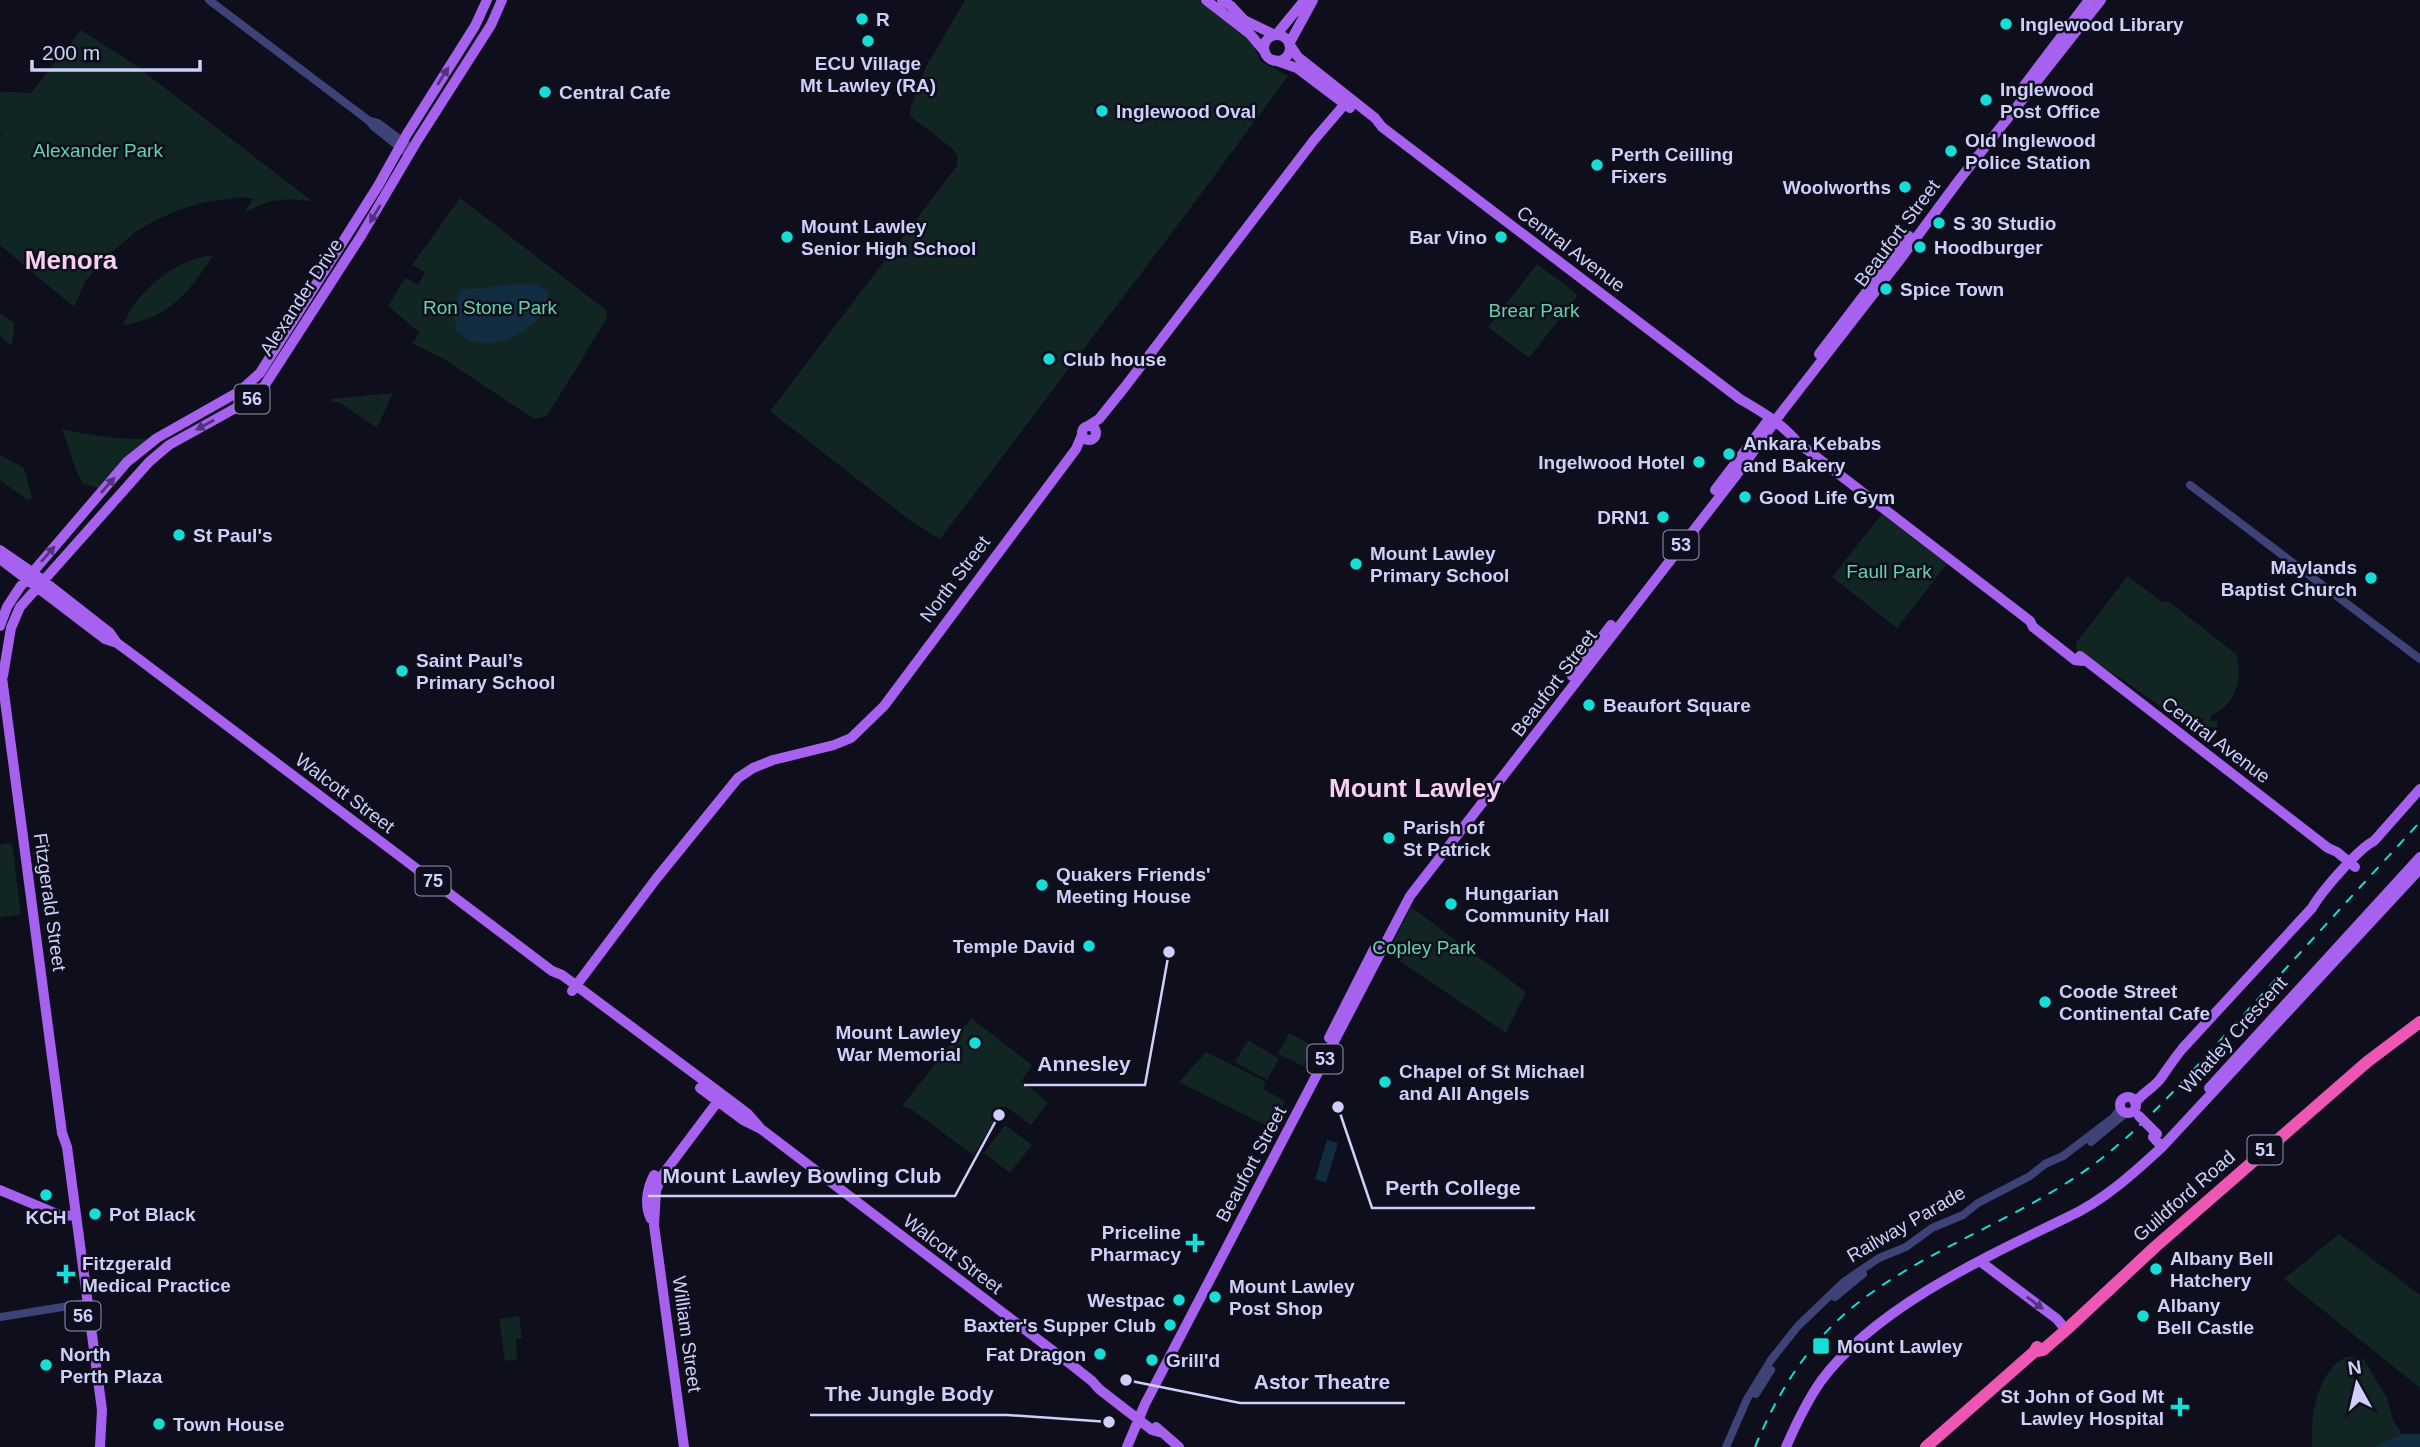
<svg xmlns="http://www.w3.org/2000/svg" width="2420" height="1447" viewBox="0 0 2420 1447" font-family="Helvetica,sans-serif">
<rect width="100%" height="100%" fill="#0e0e1d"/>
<path fill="#112622" d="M 965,0 L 1199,0 L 1252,41 L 1260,61 L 1288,76 L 1186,214 L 940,539 L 912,522 L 770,411 L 957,166 L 958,156 L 953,149 L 910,116 L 911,107 L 926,67 Z
M 81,30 L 135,65 L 312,201 C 282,198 272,198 244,213 L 253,199 L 241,197 L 206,202 L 181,209 L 156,220 L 135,232 L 111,253 L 86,280 L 74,307 L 0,245 L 0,136 L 3,132 L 0,134 L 0,92 L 31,93 Z
M 460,198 L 606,310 L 607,318 L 547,416 L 534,419 L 444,359 L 412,343 L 420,333 L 388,306 L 405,278 L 418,285 L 425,272 L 412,265 Z
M 214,255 C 189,292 170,318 123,325 C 138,290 176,258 214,255 Z
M 1537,264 L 1578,295 L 1529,358 L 1488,327 Z
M 0,313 L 14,323 L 14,333 L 11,345 L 0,336 Z
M 393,393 L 377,428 L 339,402 L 333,402 L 330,399 Z
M 62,429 C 94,436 125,441 157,438 L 100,489 L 83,483 L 77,473 Z
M 0,455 L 24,468 L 32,498 L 29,501 L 0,480 Z
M 1882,514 L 1947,564 L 1897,628 L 1832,577 Z
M 2128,576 L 2162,602 L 2168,601 L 2236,654 C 2244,677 2235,706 2211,715 L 2211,721 L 2218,721 L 2217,728 L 2210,727 L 2210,733 L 2203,733 L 2203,718 L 2181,721 L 2122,679 L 2101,668 L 2076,649 L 2076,643 Z
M 12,843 L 21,915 L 0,917 L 0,844 Z
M 1411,907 L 1526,992 L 1506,1033 L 1388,953 Z
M 971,1018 L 1032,1065 L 1019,1085 L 1022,1082 L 1048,1102 L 1031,1125 L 1005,1106 L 973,1155 L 911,1109 L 902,1106 Z
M 1289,1033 L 1313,1046 L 1303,1066 L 1278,1054 Z
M 1248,1040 L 1279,1059 L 1267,1080 L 1235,1062 Z
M 1206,1052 L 1266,1082 L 1263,1089 L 1285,1101 L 1275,1127 L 1271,1128 L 1179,1082 Z
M 1005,1125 L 1032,1145 L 1010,1173 L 984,1153 Z
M 2339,1234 L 2420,1295 L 2420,1388 L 2284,1279 Z
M 519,1316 L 522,1338 L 516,1339 L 517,1359 L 505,1361 L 499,1319 Z
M 2346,1357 L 2363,1358 L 2387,1398 L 2393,1420 L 2402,1434 L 2373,1447 L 2312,1447 C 2310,1417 2317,1371 2346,1357 Z"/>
<path fill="#122c41" d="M 521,284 L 539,285 L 548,292 C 550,325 498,353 469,340 C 464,338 460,333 456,330 L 454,310 L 460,290 Z
M 1327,1140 L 1338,1143 L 1326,1183 L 1315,1179 Z
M 2402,1434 L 2420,1434 L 2420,1447 L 2373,1447 Z"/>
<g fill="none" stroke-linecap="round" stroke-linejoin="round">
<path stroke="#3d4377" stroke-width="8" d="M 209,0 L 368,120 L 374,127 L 409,155
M 368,120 L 378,123 L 406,144
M 2190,485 L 2420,659
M 2091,1142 L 2126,1113
M 1835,1297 L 1863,1274
M 0,1317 L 81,1304
M 1756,1394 L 1771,1370
M 1726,1447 L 1747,1399 L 1771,1360 L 1798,1326 L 1845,1281 L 1879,1258 L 1906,1247 L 1932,1228 L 1963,1215 L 1978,1203 L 2030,1176 L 2045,1164 L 2063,1156 L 2113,1118 L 2121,1108"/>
<path stroke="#a661ef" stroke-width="10" d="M 1206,0 L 1250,34 L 1265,52
M 1222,0 L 1231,6 L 1244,20 L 1275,35
M 1276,35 L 1303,2
M1264 48a13 13 0 1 1 26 0a13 13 0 1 1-26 0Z
M 1289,44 L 1313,0
M 1290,45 L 1298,57 L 1375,118 L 1382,127 L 1740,399 C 1759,410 1783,424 1797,442 L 2030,621 L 2033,627 L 2075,660 L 2082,661
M 1274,60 L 1297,68 L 1350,108
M 2023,87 L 2089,0
M 1819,354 L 1909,236
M 1088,426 L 1099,419 L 1124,388 L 1314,140 L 1350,98
M1082 433a7 7 0 1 1 14 0a7 7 0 1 1-14 0Z
M 1715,490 L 1769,419
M 0,550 L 32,572 L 110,633 L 117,643
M 0,559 L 105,639 L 117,643 L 140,660 L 552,971 L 562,975 L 723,1095 L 748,1114 L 761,1129
M 0,626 L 7,607 L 20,587 L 127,462 L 157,438 L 240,391 L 260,373 L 378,186 L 407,134 L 475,26 L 487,0
M 2080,656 L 2328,848 L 2337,852 L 2355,867
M 1,670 L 62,1133 L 67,1147 L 102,1410 L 100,1447
M 3,676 L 11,628 L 20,607 L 149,462 L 169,445 L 252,399 L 261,391 L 361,236 L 417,141 L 491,25 L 502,0
M 1572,676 L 1611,625
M 572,991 L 656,879 L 738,778 L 753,768 L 773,760 L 834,745 L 851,738 L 884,706 L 1076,449 L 1082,435
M 1329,1038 L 1374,949
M 700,1088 L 743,1120 L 761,1129 L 1073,1366 L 1092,1381 L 1099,1389 L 1152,1430 L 1159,1432
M 2209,1088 L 2420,857
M2120 1105a8 8 0 1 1 16 0a8 8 0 1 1-16 0Z
M 2135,1103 C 2143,1092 2155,1087 2161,1078 C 2168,1068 2174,1059 2182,1049 L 2312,908 C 2321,892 2359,848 2374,841 L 2420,789
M 2153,1137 L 2162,1147
M 0,1190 L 62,1216 L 76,1215
M 651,1219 C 644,1205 647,1188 654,1175
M 1981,1262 L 2057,1319 L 2066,1330
M 1156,1427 L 1179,1447
M 684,1447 L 654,1225 L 656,1191 L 661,1177 L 721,1097
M 1127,1447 L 1145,1404 L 1410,896 L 1735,477 L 1781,413 L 1899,261 L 1959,180 L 2101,0
M 1786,1447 C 1796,1424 1807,1401 1821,1381 C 1876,1307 1986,1257 2068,1217 C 2103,1201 2134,1173 2162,1147 L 2420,869"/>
<path stroke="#ee56b4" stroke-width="12" d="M 2034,1352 L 2043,1350 L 2066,1330 L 2155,1247 L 2367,1062 L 2420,1022
M 1926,1447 L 2034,1352 L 2037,1347"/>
<path stroke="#16ded6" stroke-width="2" stroke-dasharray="10 9" stroke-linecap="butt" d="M 1755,1447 C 1779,1389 1812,1337 1863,1299 C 1940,1241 2037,1213 2112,1150 C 2158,1112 2197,1065 2238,1021 C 2298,955 2359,888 2420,822"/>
<path stroke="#a661ef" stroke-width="10" d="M 2139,1116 L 2157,1134"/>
</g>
<defs><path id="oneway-solid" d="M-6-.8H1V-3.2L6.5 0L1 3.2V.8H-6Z" transform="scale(1.75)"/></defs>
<g fill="#52337b">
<use href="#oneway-solid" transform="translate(443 76) rotate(-58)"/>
<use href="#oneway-solid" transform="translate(375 214) rotate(121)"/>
<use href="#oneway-solid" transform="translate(205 425) rotate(151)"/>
<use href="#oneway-solid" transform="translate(108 485) rotate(-49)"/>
<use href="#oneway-solid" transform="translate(48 554) rotate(-49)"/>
<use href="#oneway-solid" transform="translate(2035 1303) rotate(37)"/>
</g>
<g fill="#16ded6" stroke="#0e0e1d" stroke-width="2.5">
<circle cx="862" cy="19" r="7"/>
<circle cx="2006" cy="24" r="7"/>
<circle cx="868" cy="41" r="7"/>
<circle cx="545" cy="92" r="7"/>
<circle cx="1986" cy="100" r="7"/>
<circle cx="1102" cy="111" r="7"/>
<circle cx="1951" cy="151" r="7"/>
<circle cx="1597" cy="165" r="7"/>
<circle cx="1905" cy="187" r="7"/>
<circle cx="1939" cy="223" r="7"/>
<circle cx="787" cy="237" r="7"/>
<circle cx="1501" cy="237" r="7"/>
<circle cx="1920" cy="247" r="7"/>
<circle cx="1886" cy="289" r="7"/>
<circle cx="1049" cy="359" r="7"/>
<circle cx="1729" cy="454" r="7"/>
<circle cx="1699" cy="462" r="7"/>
<circle cx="1745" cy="497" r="7"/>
<circle cx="1663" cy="517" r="7"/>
<circle cx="179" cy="535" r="7"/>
<circle cx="1356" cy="564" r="7"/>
<circle cx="2371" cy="578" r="7"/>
<circle cx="402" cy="671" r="7"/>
<circle cx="1589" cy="705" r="7"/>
<circle cx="1389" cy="838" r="7"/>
<circle cx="1042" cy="885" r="7"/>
<circle cx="1451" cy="904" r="7"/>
<circle cx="1089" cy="946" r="7"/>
<circle cx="2045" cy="1002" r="7"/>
<circle cx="975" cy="1043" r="7"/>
<circle cx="1385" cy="1082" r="7"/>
<circle cx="46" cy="1195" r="7"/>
<circle cx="95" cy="1214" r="7"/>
<path d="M1191.5 1232.5h7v7h7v7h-7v7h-7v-7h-7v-7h7z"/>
<circle cx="2156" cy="1269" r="7"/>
<path d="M62.5 1263.5h7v7h7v7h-7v7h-7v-7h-7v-7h7z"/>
<circle cx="1215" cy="1297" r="7"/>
<circle cx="1179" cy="1300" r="7"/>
<circle cx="2143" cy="1316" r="7"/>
<circle cx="1170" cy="1325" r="7"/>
<rect x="1812" y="1337" width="18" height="18" rx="3.5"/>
<circle cx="1100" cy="1354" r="7"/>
<circle cx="1152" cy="1360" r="7"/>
<circle cx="46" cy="1365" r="7"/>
<path d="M2176.5 1396.5h7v7h7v7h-7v7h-7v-7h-7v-7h7z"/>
<circle cx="159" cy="1424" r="7"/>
</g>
<g text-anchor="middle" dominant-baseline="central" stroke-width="5" stroke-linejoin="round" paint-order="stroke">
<g fill="#0e0e1d" stroke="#9496b8" stroke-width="2">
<rect x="234.5" y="384.5" width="35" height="29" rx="5"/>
<rect x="1663.5" y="530.5" width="35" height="29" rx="5"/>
<rect x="415.5" y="866.5" width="35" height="29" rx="5"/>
<rect x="1307.5" y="1044.5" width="35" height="29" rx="5"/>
<rect x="2247.5" y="1135.5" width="35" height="29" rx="5"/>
<rect x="65.5" y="1301.5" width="35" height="29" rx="5"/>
</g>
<g font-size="18" font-weight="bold" fill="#ced0fa">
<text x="252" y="399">56</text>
<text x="1681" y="545">53</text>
<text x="433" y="881">75</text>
<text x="1325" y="1059">53</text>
<text x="2265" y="1150">51</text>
<text x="83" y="1316">56</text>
</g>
<g font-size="19" font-weight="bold" fill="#ced0fa" stroke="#0e0e1d" text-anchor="start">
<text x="876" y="19">R</text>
<text x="2020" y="24">Inglewood Library</text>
<text x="868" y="63" text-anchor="middle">ECU Village<tspan x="868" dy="22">Mt Lawley (RA)</tspan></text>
<text x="2000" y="89">Inglewood<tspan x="2000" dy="22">Post Office</tspan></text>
<text x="559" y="92">Central Cafe</text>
<text x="1116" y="111">Inglewood Oval</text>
<text x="1965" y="140">Old Inglewood<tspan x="1965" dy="22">Police Station</tspan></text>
<text x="1611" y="154">Perth Ceilling<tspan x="1611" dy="22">Fixers</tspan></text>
<text x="1891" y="187" text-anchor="end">Woolworths</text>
<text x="1953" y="223">S 30 Studio</text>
<text x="801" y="226">Mount Lawley<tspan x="801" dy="22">Senior High School</tspan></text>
<text x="1487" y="237" text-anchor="end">Bar Vino</text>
<text x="1934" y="247">Hoodburger</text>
<text x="1900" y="289">Spice Town</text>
<text x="1063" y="359">Club house</text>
<text x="1743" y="443">Ankara Kebabs<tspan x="1743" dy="22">and Bakery</tspan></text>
<text x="1685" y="462" text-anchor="end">Ingelwood Hotel</text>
<text x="1759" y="497">Good Life Gym</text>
<text x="1649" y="517" text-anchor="end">DRN1</text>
<text x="193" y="535">St Paul's</text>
<text x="1370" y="553">Mount Lawley<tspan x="1370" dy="22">Primary School</tspan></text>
<text x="2357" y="567" text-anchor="end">Maylands<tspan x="2357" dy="22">Baptist Church</tspan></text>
<text x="416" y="660">Saint Paul’s<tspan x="416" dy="22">Primary School</tspan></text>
<text x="1603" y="705">Beaufort Square</text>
<text x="1403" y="827">Parish of<tspan x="1403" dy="22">St Patrick</tspan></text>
<text x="1056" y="874">Quakers Friends'<tspan x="1056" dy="22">Meeting House</tspan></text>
<text x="1465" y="893">Hungarian<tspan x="1465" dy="22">Community Hall</tspan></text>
<text x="1075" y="946" text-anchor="end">Temple David</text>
<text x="2059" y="991">Coode Street<tspan x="2059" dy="22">Continental Cafe</tspan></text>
<text x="961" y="1032" text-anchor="end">Mount Lawley<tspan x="961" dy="22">War Memorial</tspan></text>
<text x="1399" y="1071">Chapel of St Michael<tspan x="1399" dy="22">and All Angels</tspan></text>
<text x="109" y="1214">Pot Black</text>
<text x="46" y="1217" text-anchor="middle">KCH</text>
<text x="1181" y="1232" text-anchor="end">Priceline<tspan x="1181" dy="22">Pharmacy</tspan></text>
<text x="2170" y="1258">Albany Bell<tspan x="2170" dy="22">Hatchery</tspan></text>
<text x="82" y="1263">Fitzgerald<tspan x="82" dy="22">Medical Practice</tspan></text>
<text x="1229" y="1286">Mount Lawley<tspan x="1229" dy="22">Post Shop</tspan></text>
<text x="1165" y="1300" text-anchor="end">Westpac</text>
<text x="2157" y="1305">Albany<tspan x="2157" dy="22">Bell Castle</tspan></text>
<text x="1156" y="1325" text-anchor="end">Baxter's Supper Club</text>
<text x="1837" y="1346">Mount Lawley</text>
<text x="60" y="1354">North<tspan x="60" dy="22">Perth Plaza</tspan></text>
<text x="1086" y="1354" text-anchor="end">Fat Dragon</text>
<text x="1166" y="1360">Grill'd</text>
<text x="2164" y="1396" text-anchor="end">St John of God Mt<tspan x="2164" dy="22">Lawley Hospital</tspan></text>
<text x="173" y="1424">Town House</text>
</g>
<g font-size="19" fill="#63d2a6" stroke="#0e0e1d">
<text x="98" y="150">Alexander Park</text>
<text x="490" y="307">Ron Stone Park</text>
<text x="1534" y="310">Brear Park</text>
<text x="1889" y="571">Faull Park</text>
<text x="1424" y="947">Copley Park</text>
</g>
<g font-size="19" fill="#ced0fa" stroke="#0e0e1d">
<text transform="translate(1897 233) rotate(-53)">Beaufort Street</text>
<text transform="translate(1571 249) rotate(37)">Central Avenue</text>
<text transform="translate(301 297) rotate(-57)">Alexander Drive</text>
<text transform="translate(955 579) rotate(-53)">North Street</text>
<text transform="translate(1554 683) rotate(-53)">Beaufort Street</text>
<text transform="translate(2216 740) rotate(37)">Central Avenue</text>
<text transform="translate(345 793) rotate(37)">Walcott Street</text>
<text transform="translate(50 902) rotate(82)">Fitzgerald Street</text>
<text transform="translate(2233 1035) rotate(-48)">Whatley Crescent</text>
<text transform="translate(1251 1164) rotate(-62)">Beaufort Street</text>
<text transform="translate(2184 1196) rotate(-41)">Guildford Road</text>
<text transform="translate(1906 1224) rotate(-30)">Railway Parade</text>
<text transform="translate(953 1254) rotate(37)">Walcott Street</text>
<text transform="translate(687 1334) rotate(82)">William Street</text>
</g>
<g font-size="26" font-weight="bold" fill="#fad0f1" stroke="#0e0e1d">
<text x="71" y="260">Menora</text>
<text x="1415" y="788">Mount Lawley</text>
</g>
</g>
<path fill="none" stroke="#ced0fa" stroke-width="2.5" d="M1169 952L1145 1085H1024M999 1115L955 1196H648M1338 1107L1372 1208H1535M1126 1380L1240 1403H1405M1109 1422L1007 1415H810"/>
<g fill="#ced0fa" stroke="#0e0e1d" stroke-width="2.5">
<circle cx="1169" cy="952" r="7"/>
<circle cx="999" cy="1115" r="7"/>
<circle cx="1338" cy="1107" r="7"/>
<circle cx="1126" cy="1380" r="7"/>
<circle cx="1109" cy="1422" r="7"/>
</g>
<g font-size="21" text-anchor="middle" font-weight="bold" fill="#ced0fa" stroke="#0e0e1d" stroke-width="5" stroke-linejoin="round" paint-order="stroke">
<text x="1084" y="1071">Annesley</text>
<text x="802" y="1183">Mount Lawley Bowling Club</text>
<text x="1453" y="1195">Perth College</text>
<text x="1322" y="1389">Astor Theatre</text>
<text x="909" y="1401">The Jungle Body</text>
</g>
<g transform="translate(2357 1384) rotate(352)" stroke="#0e0e1d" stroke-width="5" paint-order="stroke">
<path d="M0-5L12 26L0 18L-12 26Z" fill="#ced0fa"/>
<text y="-10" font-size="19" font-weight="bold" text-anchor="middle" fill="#ced0fa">N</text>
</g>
<path d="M32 60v10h168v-10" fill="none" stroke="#ced0fa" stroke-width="3.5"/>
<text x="42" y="60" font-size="21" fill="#ced0fa" stroke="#0e0e1d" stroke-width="5" paint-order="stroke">200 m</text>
</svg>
